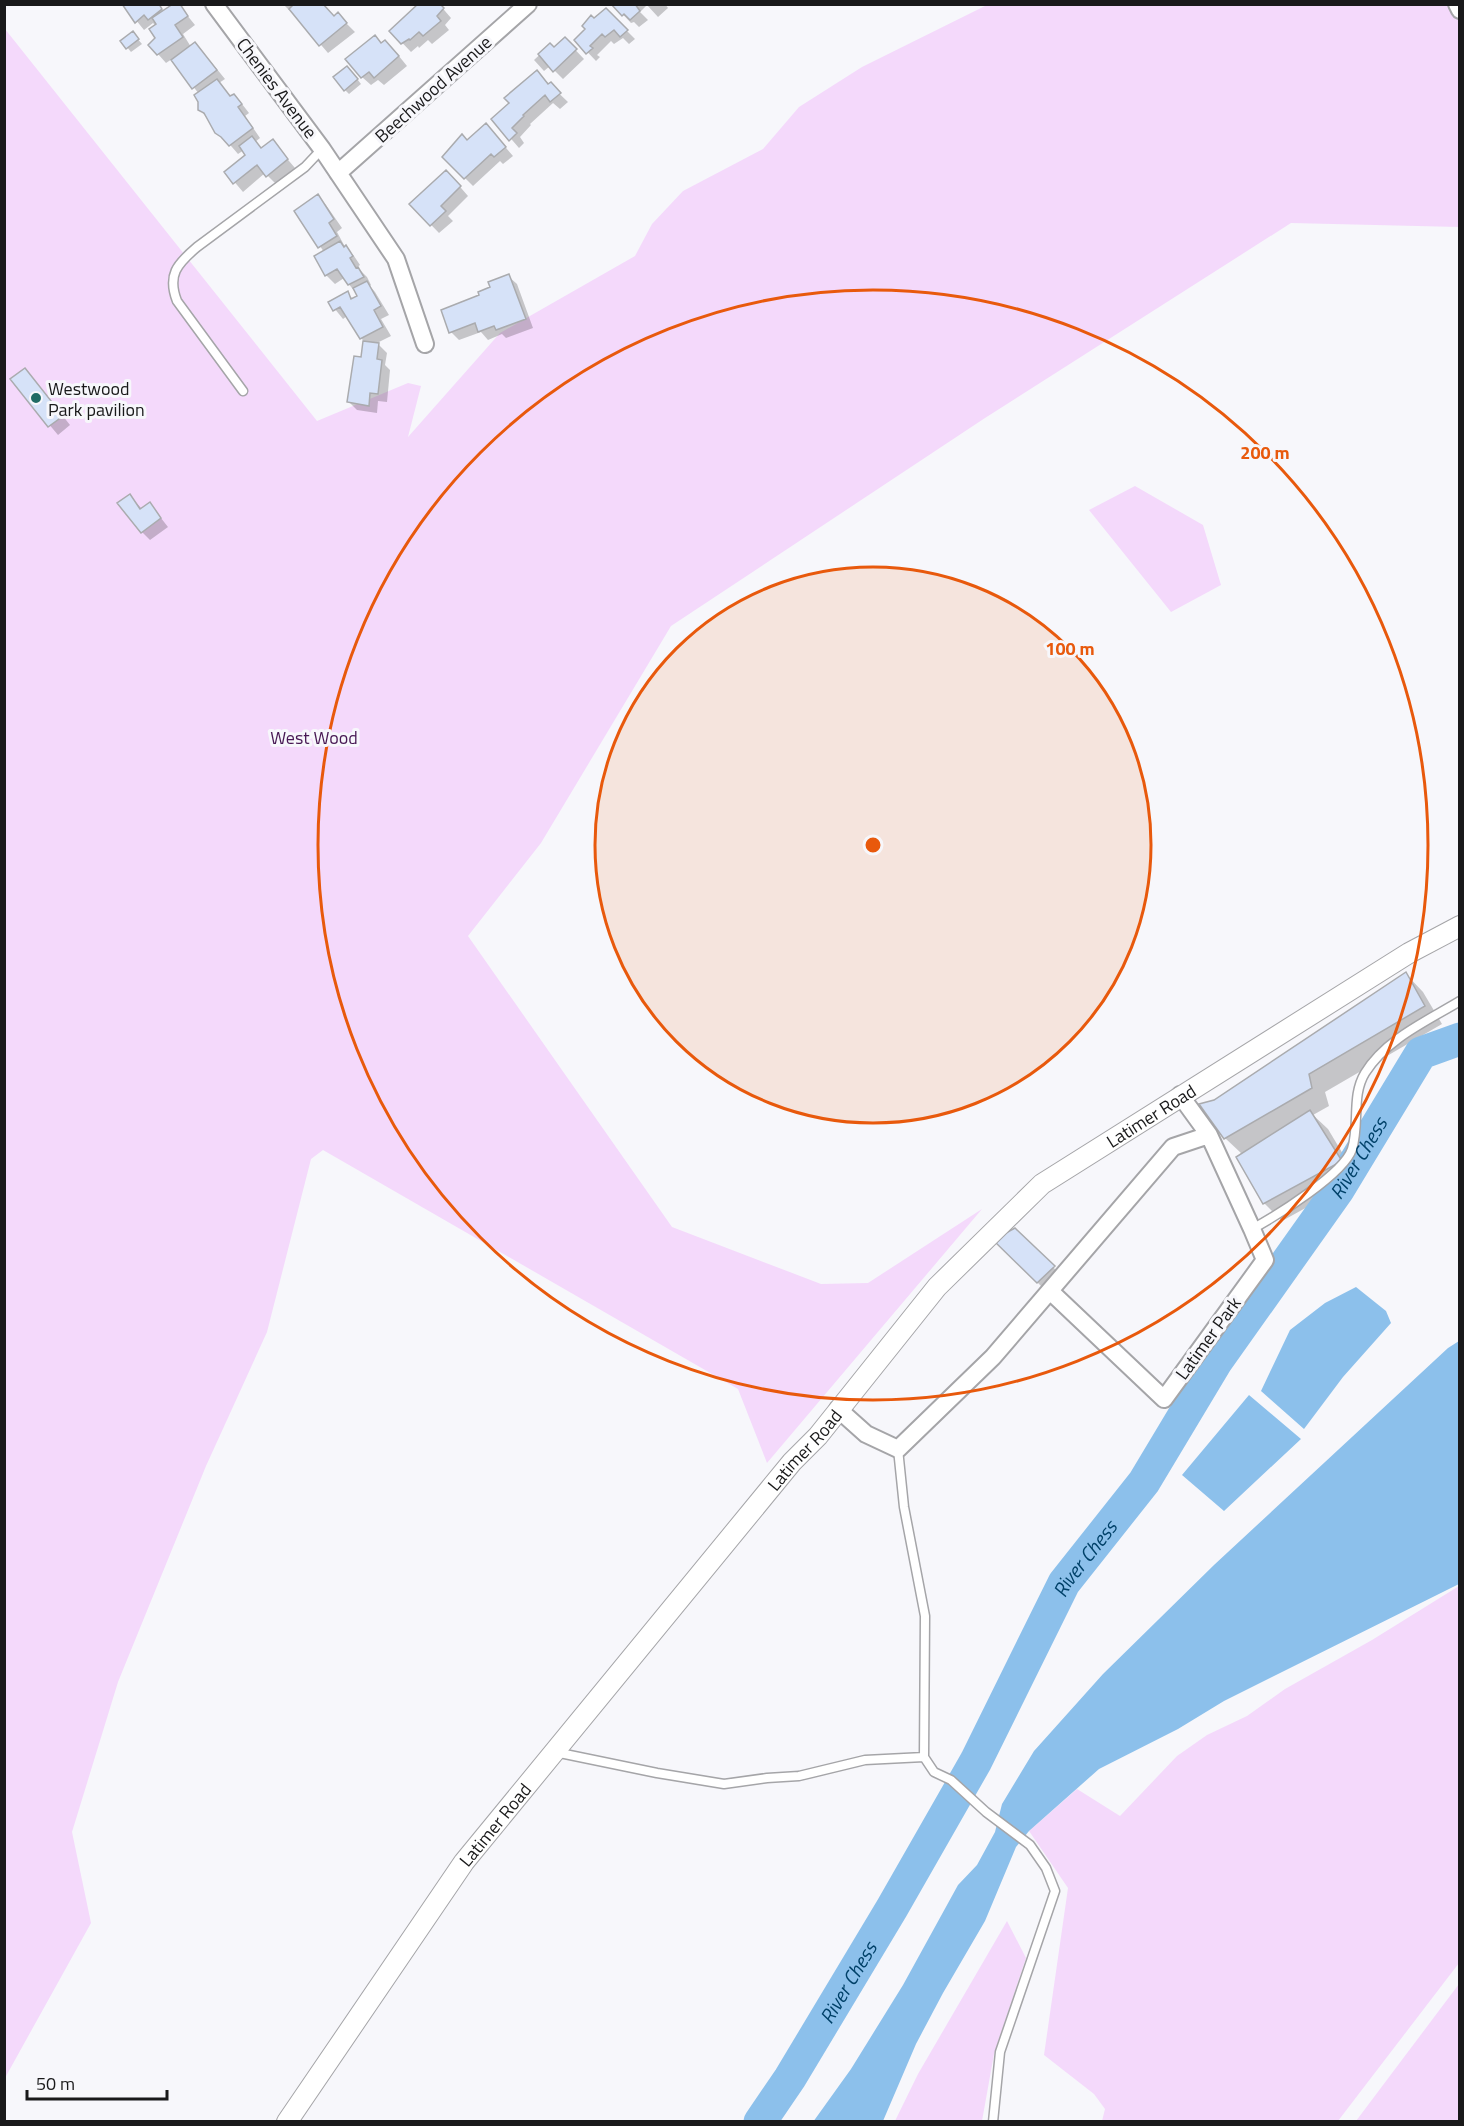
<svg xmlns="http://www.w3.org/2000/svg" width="1464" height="2126" viewBox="0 0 1464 2126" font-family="'Titillium Web',sans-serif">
<rect width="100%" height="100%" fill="#f7f7fb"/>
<path fill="#f4d9fb" d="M 987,5 L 1459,5 L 1459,227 L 1291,223 L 985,418 L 671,626 L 541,843 L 468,936 L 672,1227 L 821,1284 L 868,1283 L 982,1209 L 767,1463 L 738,1389 L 323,1150 L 311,1159 L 267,1332 L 206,1466 L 118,1682 L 72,1832 L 91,1923 L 5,2078 L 5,29 L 317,421 L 408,383 L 421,386 L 408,437 L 500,333 L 635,256 L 652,224 L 683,191 L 763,149 L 799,107 L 862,67 Z
M 1135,486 L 1203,525 L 1221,585 L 1171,612 L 1089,510 Z
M 1459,1586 L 1459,1963 L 1338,2121 L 1102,2121 L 1105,2109 L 1094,2094 L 1044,2055 L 1068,1888 L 1029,1831 L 1077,1789 L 1120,1816 L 1177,1756 L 1207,1735 L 1247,1716 L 1285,1689 L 1372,1640 Z
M 1007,1921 L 1026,1958 L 994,2054 L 982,2121 L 895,2121 L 918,2074 Z
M 1459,1984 L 1459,2121 L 1356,2121 Z"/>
<path fill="#8cc0eb" d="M 1356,1287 L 1386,1311 L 1391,1323 L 1343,1377 L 1304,1429 L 1261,1391 L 1290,1330 L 1325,1303 Z
M 1459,1341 L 1459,1584 L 1224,1701 L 1178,1729 L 1099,1769 L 1029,1831 L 1016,1847 L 985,1921 L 943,1993 L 916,2044 L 883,2121 L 813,2122 L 851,2069 L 903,1985 L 958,1885 L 977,1865 L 995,1832 L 1002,1804 L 1034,1751 L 1103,1674 L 1214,1565 L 1448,1348 Z
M 1249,1395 L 1301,1439 L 1224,1511 L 1182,1475 Z"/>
<path fill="#0003" d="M 123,4 L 157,4 L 164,12 L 178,4 L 195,25 L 183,34 L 191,47 L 195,44 L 203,52 L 225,79 L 219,83 L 231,97 L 233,95 L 242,104 L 249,113 L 245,116 L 260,138 L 255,142 L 262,149 L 272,141 L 295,168 L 276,184 L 265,173 L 243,192 L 226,172 L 248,155 L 244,150 L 238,154 L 200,110 L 199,94 L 172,59 L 166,63 L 158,54 L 156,26 L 153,23 L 144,30 Z
M 283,4 L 322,4 L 334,18 L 346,23 L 355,32 L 328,53 L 290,9 L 289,10 Z
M 439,4 L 451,18 L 445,25 L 449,30 L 432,44 L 428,40 L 419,48 L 418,46 L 411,52 L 391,31 Z
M 613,4 L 665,4 L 668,8 L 658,17 L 647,5 L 640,12 L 648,20 L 639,27 L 634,22 L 631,23 Z
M 606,10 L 635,39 L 629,44 L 623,38 L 614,44 L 611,41 L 597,55 L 600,57 L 596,61 L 576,40 Z
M 136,37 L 142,44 L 131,52 L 122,41 Z
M 565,39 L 584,59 L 563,79 L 550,66 L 544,71 L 534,60 L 550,45 L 554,49 Z
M 382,45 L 394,50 L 407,66 L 384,85 L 378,80 L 371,85 L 362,77 Z
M 351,71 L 361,84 L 349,94 L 345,90 Z
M 545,80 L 568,102 L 560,109 L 553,103 L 530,124 L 531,125 L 520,137 L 524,143 L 519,148 L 494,119 Z
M 494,134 L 513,156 L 503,164 L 500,161 L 473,186 L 444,157 L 468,142 Z
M 455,181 L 468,196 L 448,216 L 453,221 L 439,233 L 411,204 Z
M 318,196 L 326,205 L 342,228 L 337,232 L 344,245 L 354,256 L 360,265 L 357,267 L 367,277 L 371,285 L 370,286 L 375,292 L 389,315 L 381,319 L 391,336 L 377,343 L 387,353 L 385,365 L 390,370 L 387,402 L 378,401 L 377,413 L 357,410 L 349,402 L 363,358 L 364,342 L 347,316 L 343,319 L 330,303 L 347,293 L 354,300 L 359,297 L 344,278 L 335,284 L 326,275 L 316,256 L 324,252 L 296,211 Z
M 508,276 L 517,284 L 533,328 L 506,338 L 502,334 L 488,340 L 481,332 L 459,340 L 451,332 L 481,296 Z
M 33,378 L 70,425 L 58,435 L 12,380 Z
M 130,496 L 142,509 L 150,504 L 168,527 L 150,540 L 142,532 Z
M 1406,974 L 1423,992 L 1442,1024 L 1325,1092 L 1329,1106 L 1313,1115 L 1328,1129 L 1358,1179 L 1282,1221 L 1264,1203 L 1242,1154 L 1225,1138 L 1215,1101 Z
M 1015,1230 L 1062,1276 L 1046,1291 L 996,1241 Z"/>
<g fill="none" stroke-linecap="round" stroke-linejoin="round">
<path stroke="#8cc0eb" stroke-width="33" id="s1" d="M 760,2122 L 790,2078 L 892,1908 L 976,1761 L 1064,1583 L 1144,1482 L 1216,1362 L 1338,1190 L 1421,1053 L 1460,1039"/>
</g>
<path fill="#d6e2f8" stroke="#aaabae" stroke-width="1.5" d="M 122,4 L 159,4 L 162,9 L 148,20 L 144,15 L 135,23 Z
M 173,4 L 180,4 L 188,16 L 175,25 L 183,37 L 157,55 L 148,45 L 155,38 L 149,29 L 156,24 L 152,18 Z
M 294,4 L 323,4 L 334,16 L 338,12 L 347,23 L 319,46 L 289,9 Z
M 418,4 L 440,4 L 444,8 L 437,16 L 441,21 L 423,36 L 419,32 L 410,40 L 409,39 L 401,44 L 389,31 Z
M 611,4 L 635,4 L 640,11 L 630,20 L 624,14 L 622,16 Z
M 606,8 L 628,30 L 620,37 L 614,30 L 605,37 L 602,34 L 590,46 L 593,48 L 586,54 L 574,40 L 585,29 L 582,26 L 591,15 L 594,18 Z
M 133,31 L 139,39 L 126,49 L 120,41 Z
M 375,35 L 381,43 L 385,40 L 399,56 L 374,78 L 369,72 L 361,78 L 345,59 Z
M 565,37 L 577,49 L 553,72 L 538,54 L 550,43 L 554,47 Z
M 195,42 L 217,70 L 192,89 L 171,60 Z
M 347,66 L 358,79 L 344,91 L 333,77 Z
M 537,70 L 548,84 L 551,82 L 561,93 L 550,102 L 545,95 L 523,115 L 524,116 L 512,128 L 517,133 L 509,141 L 491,119 L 509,103 L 504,98 Z
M 217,79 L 230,96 L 234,94 L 242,104 L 238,107 L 253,128 L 229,146 L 221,137 L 215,133 L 204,113 L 198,110 L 198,102 L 194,95 Z
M 486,123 L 506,147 L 494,157 L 491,154 L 464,179 L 442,157 L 462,134 L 467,140 Z
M 252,136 L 261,148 L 273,139 L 288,159 L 266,177 L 257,165 L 233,184 L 224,172 L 245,155 L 239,146 Z
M 446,170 L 461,186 L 441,206 L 446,211 L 430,226 L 409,204 Z
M 318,194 L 334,219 L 329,223 L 337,236 L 318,248 L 294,211 Z
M 340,241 L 344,247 L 346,245 L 353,256 L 350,258 L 356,268 L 358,267 L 364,277 L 348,285 L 337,269 L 325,276 L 314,256 Z
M 509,274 L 526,319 L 496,330 L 494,326 L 478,332 L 475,323 L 449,333 L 441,310 L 479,295 L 478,292 L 490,287 L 488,282 Z
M 367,281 L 381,306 L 374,310 L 383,327 L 360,339 L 340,307 L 333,311 L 328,302 L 348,291 L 351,299 L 357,296 L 353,288 Z
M 363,341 L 379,343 L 377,359 L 382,360 L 378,394 L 370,393 L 369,406 L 347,402 L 354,356 L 361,357 Z
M 25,368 L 63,416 L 48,427 L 10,379 Z
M 130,494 L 140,509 L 150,502 L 161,518 L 141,533 L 117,503 Z
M 1406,972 L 1425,1006 L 1309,1074 L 1312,1088 L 1224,1139 L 1199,1104 L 1214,1100 Z
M 1310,1110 L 1342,1161 L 1263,1204 L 1236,1157 Z
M 1015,1228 L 1055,1266 L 1037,1283 L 993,1240 Z"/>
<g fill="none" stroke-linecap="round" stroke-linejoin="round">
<defs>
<path id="service" d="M 243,391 L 177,301 C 167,275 177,264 197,247 L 305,167 L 322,149
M 1252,1229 C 1276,1216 1344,1174 1352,1149 C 1360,1124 1351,1096 1365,1073 C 1386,1039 1427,1021 1460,1001
M 898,1449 L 904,1507 L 925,1616 L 924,1757 L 934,1772 L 951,1780 L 986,1812 L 1030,1845 L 1046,1868 L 1055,1891 L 1000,2052 L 993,2122
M 555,1752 L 657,1773 L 724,1784 L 767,1778 L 799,1776 L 865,1760 L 924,1757"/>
<path id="minor" d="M 214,4 L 322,149 L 396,259 L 425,344
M 1457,4 L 1460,10
M 338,173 L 528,4
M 1180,1095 L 1209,1135
M 838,1409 L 866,1434 L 898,1449 L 993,1357 L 1173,1147 L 1209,1135 L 1252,1229 L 1265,1260 L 1164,1399 L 1050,1291"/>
<g id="tertiary">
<path id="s2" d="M 287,2122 L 464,1862 L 792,1462 L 818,1436 L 937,1287 L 1042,1184 L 1409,953 L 1460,926"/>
</g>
</defs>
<use href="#service" stroke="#a5a5a8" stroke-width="11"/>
<use href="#minor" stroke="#a5a5a8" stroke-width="20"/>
<use href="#tertiary" stroke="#a5a5a8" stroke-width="22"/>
<use href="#service" stroke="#fff" stroke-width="8"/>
<use href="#minor" stroke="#fff" stroke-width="16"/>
<use href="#tertiary" stroke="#fff" stroke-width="20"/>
</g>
<circle cx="873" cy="845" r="278" fill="#e8590c" fill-opacity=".12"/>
<g fill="none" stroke="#e8590c" stroke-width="3">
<circle cx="873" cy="845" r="278"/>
<circle cx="873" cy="845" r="555"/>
</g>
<circle fill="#206b65" stroke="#f7f7fb" stroke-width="2" cx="36" cy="398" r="6"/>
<g text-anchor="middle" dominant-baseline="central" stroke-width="6" stroke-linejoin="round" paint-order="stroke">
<g font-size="18" fill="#19191a" stroke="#f7f7fb">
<text transform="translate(277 88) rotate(53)">Chenies Avenue</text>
<text transform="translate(433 89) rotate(-42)">Beechwood Avenue</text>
<text stroke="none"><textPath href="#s2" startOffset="1335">Latimer Road</textPath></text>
<text transform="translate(1208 1338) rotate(-54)">Latimer Park</text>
<text stroke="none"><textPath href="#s2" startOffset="849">Latimer Road</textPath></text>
<text stroke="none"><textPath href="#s2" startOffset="363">Latimer Road</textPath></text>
</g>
<g font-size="18" fill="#19191a" stroke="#f7f7fb" text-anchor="start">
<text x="48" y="388">Westwood<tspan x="48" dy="21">Park pavilion</tspan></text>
</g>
<g font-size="18" fill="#481854" stroke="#f7f7fb">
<text x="314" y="737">West Wood</text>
</g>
<g font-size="20" font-style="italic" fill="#004169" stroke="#f7f7fb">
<text stroke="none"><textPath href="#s1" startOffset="1137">River Chess</textPath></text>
<text stroke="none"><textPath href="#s1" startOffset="651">River Chess</textPath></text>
<text stroke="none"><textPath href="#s1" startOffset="165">River Chess</textPath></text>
</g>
</g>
<circle cx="873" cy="845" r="9" fill="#e8590c" stroke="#f7f7fb" stroke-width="3"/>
<g font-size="18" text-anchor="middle" font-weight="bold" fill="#e8590c" stroke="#f7f7fb" stroke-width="6" stroke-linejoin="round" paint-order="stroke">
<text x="1265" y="459">200 m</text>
<text x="1070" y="655">100 m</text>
</g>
<rect width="1464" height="2126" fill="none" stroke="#19191a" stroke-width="12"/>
<path d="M27 2090v9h140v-9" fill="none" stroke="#19191a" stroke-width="3"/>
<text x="36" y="2090" font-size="18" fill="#19191a" stroke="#f7f7fb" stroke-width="4.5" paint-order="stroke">50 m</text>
</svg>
